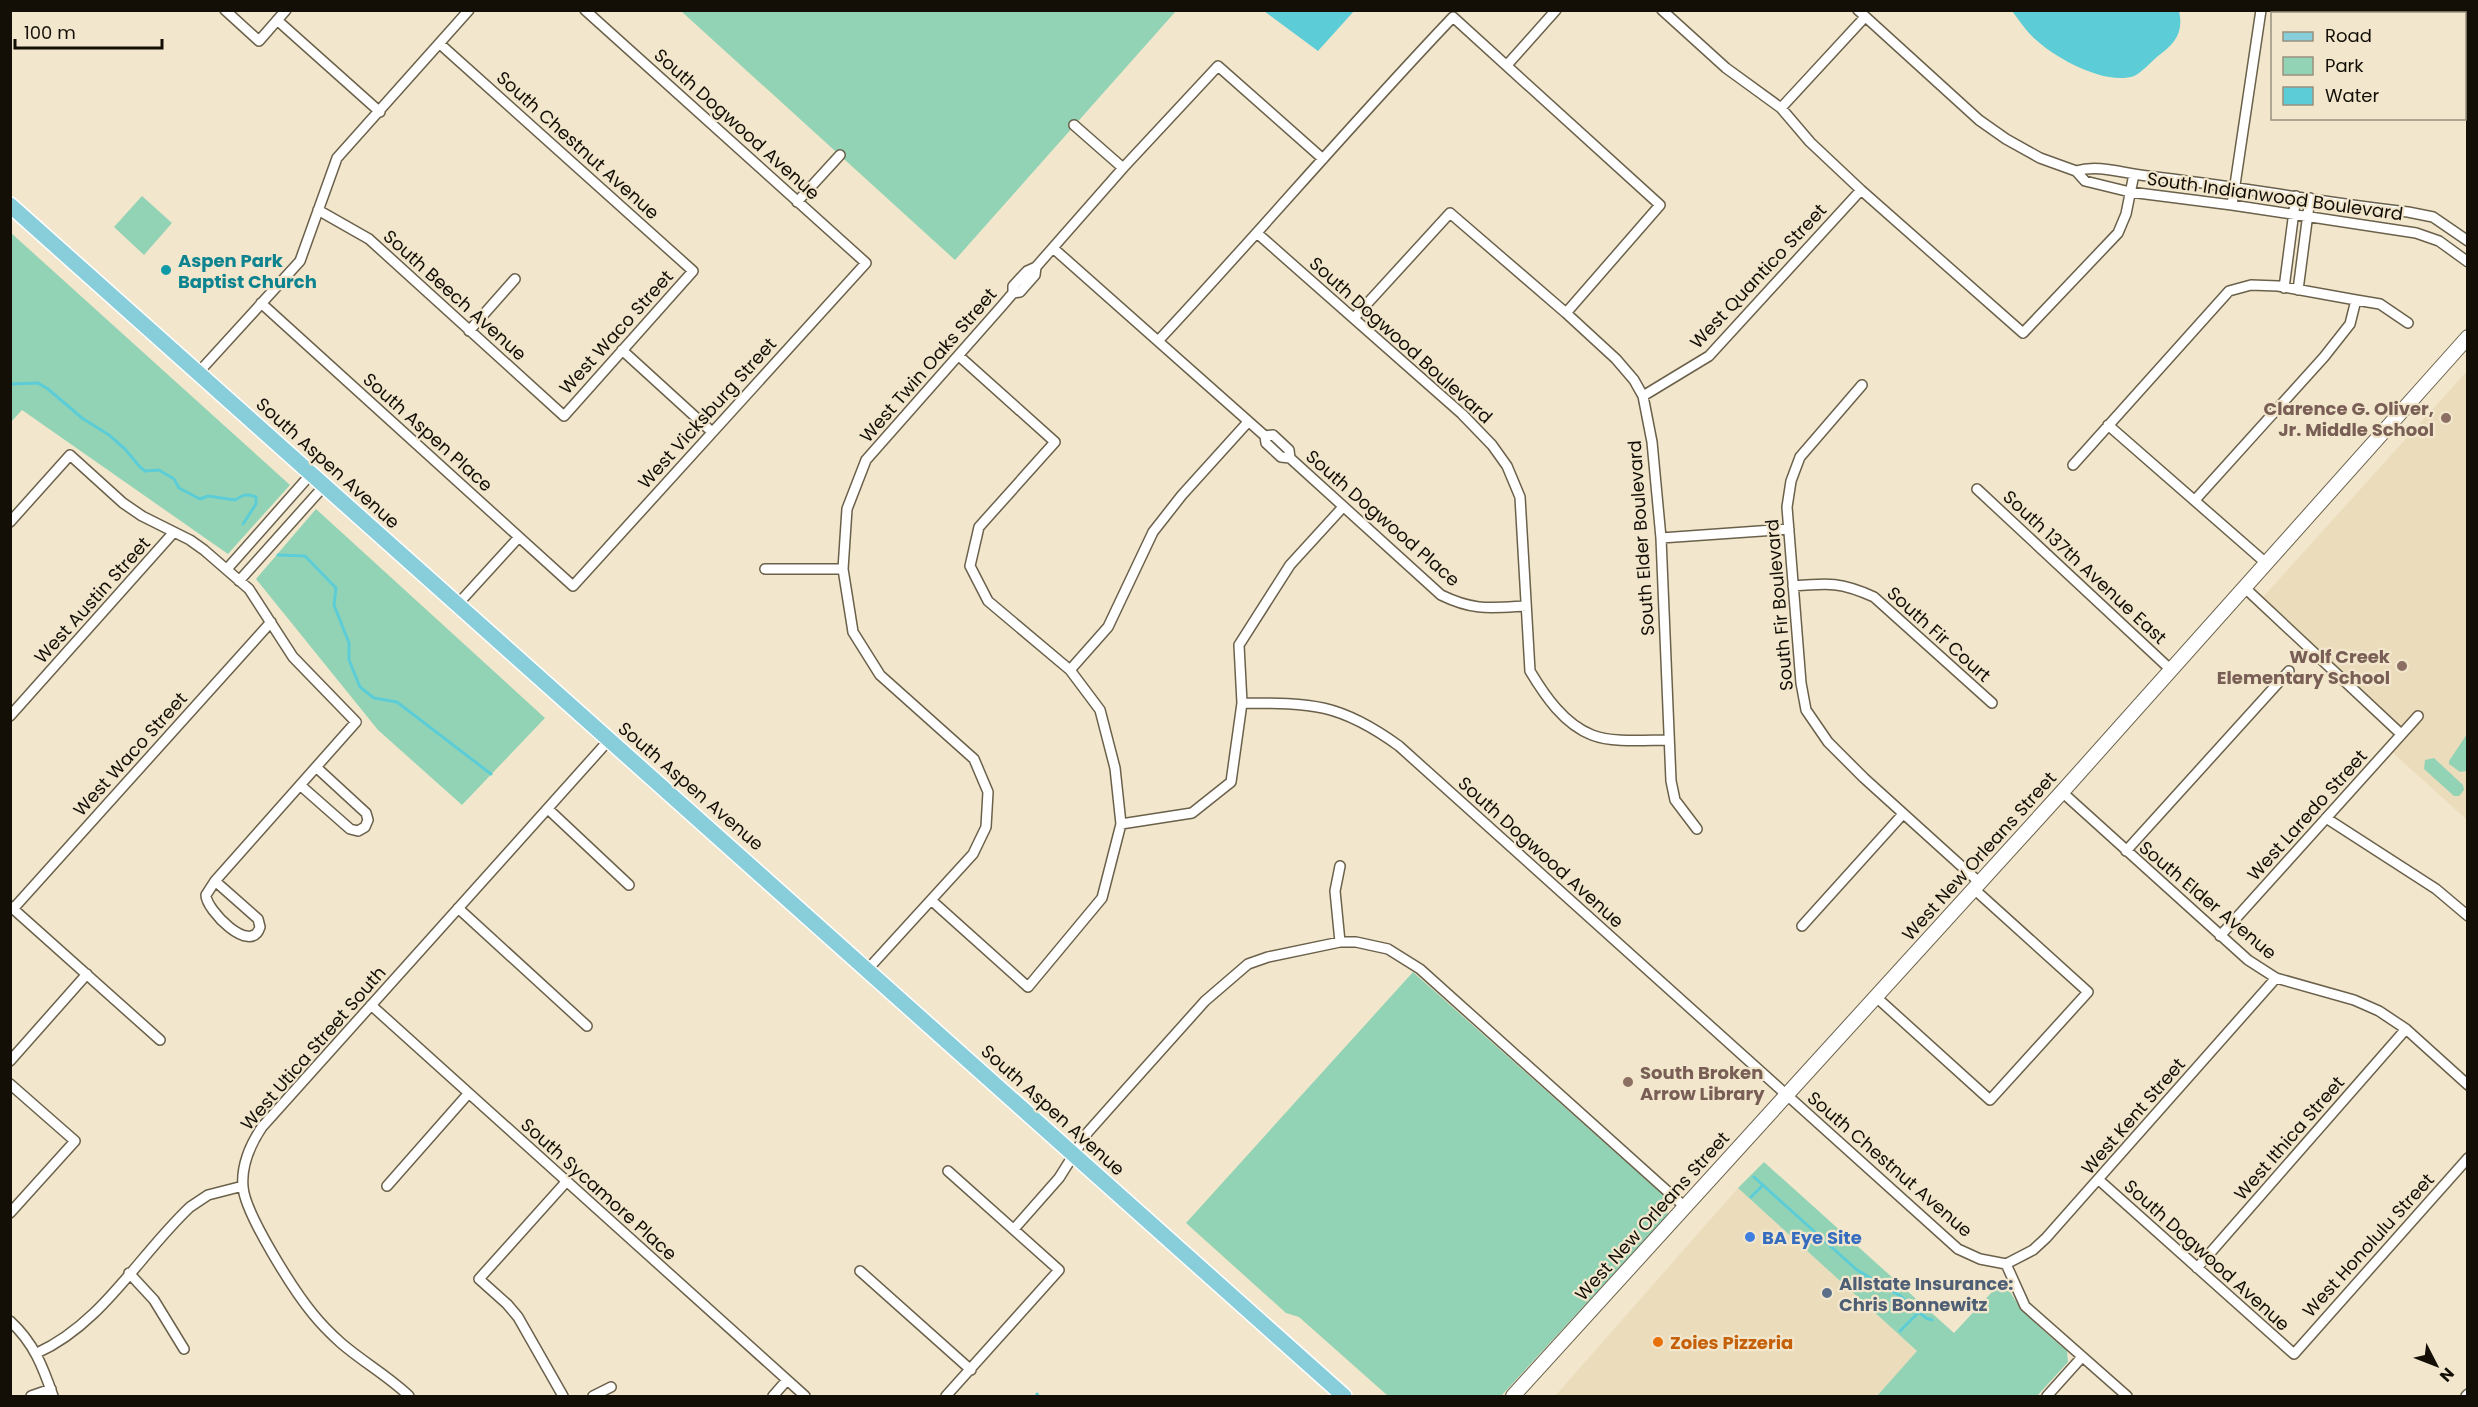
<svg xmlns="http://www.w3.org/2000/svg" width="2478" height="1407" viewBox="0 0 2478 1407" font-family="Poppins,sans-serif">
<rect width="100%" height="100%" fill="#f2e7cd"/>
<path fill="#ebddbc" d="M 2467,371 L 2467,820 L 2393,753 L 2410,733 L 2262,598 Z
M 1738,1188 L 1917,1351 L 1877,1396 L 1555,1396 Z"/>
<path fill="#93d3b5" d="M 681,11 L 1176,11 L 955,260 Z
M 2438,11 L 2467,11 L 2467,37 L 2465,34 L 2464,14 L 2442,13 Z
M 142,196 L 172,223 L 144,255 L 114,227 Z
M 10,232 L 290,485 L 228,554 L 22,410 L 11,422 Z
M 316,509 L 545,718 L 462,805 L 378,730 L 256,579 Z
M 2467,734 L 2467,771 L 2460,772 L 2449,764 L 2449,761 Z
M 2434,758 L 2463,785 L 2464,790 L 2459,796 L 2454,796 L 2424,769 L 2425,760 Z
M 1413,972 L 1661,1193 C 1668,1201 1671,1207 1666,1217 L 1501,1396 L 1388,1396 L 1299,1317 L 1286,1313 L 1186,1223 Z
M 1764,1162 L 1954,1333 L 2004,1279 C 2016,1310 2042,1329 2067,1351 L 2068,1362 L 2037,1396 L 1877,1396 L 1917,1351 L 1738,1188 Z"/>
<path fill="#5ccdd7" d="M 1264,11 L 1354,10 L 1354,11 L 1318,51 Z
M 2012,11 L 2179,11 C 2184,32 2175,44 2158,56 C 2152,61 2140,74 2134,76 C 2106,86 2055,58 2035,39 C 2026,31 2019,20 2012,11 Z"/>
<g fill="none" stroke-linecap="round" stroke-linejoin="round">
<path stroke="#5ccdd7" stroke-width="3" d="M 10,384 L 38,383 L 48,389 L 82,418 L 109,435 L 125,449 L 140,467 L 145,471 L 159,470 L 174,479 L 179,488 L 200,499 L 208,496 L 235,500 C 243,495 247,493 256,497 L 256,504 L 243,524
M 278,555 L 305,556 L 336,588 L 334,605 L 349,643 L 349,660 L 360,687 L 374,698 L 397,702 L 491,774
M 1754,1177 L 1857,1270 L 1899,1295 L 1926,1318 L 1932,1320
M 1751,1197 L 1763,1185
M 1900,1331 L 1919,1312
M 1037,1394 L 1038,1396"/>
<defs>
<path id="street" d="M 225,10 L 259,41 L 286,10
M 1662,10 L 1726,68 L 1781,108 L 1810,142 L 1861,190 L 2023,333 L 2118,233 L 2126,214 L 2134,174
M 1858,10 L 1979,120 L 2006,139 L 2040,158 L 2076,171 L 2085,181 L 2130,192 L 2232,205 L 2416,233 L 2439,241 L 2468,262
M 277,20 L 380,112
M 1507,65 L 1556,10
M 1781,108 L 1865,17
M 1074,125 L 1123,168
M 2076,171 C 2100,164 2124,174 2148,176 C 2235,186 2321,202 2408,212 L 2433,217 L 2468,241
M 797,202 L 840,155
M 2232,205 L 2261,10
M 318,210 L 369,239 L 564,416 L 693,271 L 440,44
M 1258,234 L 1462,414 L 1492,445 L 1507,466 L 1520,497 L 1530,671 C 1545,696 1564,724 1592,735 C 1612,743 1646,740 1667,740
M 1053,248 L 1265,436 L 1266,443 L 1281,457 L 1290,458 L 1441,595 C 1474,611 1490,608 1526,606
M 2284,288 L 2296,196
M 2298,290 L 2310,198
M 1013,293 L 1020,292 L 1035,275 L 1036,267
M 261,303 L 573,586 L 866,263 L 585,10
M 1354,318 L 1450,213 L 1566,313 L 1616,359 L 1634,380 L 1643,396 L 1652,442 L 1661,538 L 1671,781 L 1675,800 L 1697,829
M 469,331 L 515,279
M 1158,341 C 1258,234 1352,123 1453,17 L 1660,205 L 1566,313
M 622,350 L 712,432
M 198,373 L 300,261 L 337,158 L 469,10
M 1862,385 L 1800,457 L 1791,481 L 1787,507 L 1801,683 L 1806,710 L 1828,742 L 1864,778 L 1979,882
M 1643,396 L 1709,356 L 1861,190
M 2108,425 L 2266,563
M 1265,436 L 1273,435 L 1289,450 L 1290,458
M 2073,465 L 2229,291 L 2251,285 L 2278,286 L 2356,300 L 2380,304 L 2408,323
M 1977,489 L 2170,669
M 2195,500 L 2324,357 L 2350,324 L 2356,300
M 10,522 L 70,455 L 123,503 L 142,516 L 190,540 L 204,550 L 249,589 L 293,657 L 356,722 L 215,881
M 1661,538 L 1789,529
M 227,569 L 311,474
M 765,569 L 843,569
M 239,581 L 324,486
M 1793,586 C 1829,583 1841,582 1874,597 L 1992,703
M 2245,588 L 2401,734
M 457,605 L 519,537
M 1070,670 L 1108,627 L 1153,532 L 1182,495 L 1248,422
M 1242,703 C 1312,703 1340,703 1399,746 L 1958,1249 L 1980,1259 L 2006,1264 L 2025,1306 L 2127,1396
M 10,716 L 174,532
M 300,785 L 350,829 L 358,831 L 365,827 L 368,820 L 366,813 L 316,767
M 2062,792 L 2248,960 L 2276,978 L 2354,1000 L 2379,1011 L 2406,1029 L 2468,1085
M 548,809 L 629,885
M 2326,818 L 2436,889 L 2468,916
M 1121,824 L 1192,813 L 1231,782 L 1242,703 L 1239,645 L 1290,565 L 1343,507
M 2126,851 L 2289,671
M 215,881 L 258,919 L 260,927 C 251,956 206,910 206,895 Z
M 931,900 L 1028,987 L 1102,898 L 1121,824 L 1115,768 L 1100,710 L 1070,670 L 988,601 L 970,566 L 979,527 L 1055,442 L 959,356
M 10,906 L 160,1040
M 458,908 L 587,1026
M 13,909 L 271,622
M 1802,926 L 1903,814
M 2220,936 L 2418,716
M 1340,942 L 1335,891 L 1340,866
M 868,969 L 973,854 L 986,827 L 988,792 L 974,759 L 880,675 L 853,632 L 843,569 L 847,509 L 866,460 L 1001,307 L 1013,293 L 1013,286 L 1027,271 L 1036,267 L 1123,168 L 1218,66 L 1323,159
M 1875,996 L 1990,1100 L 2088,992 L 1974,889
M 371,1005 L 805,1396
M 10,1061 L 87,974
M 10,1084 L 75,1141 L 10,1213
M 2099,1180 L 2294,1354 L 2468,1158
M 387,1186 L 468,1094
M 1014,1229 L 1059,1178 L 1088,1132 L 1120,1096 L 1205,1001 L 1248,964 L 1268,957 L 1340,942 L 1356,942 L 1388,949 L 1420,969 L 1685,1207
M 2006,1264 L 2033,1250 L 2046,1238 L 2276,978
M 2197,1268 L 2406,1029
M 860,1271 L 971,1370
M 129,1273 L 154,1300 L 184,1349
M 10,1321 C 34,1343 43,1367 53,1396
M 37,1353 C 102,1324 139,1255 190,1207 L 208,1195 L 243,1186
M 31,1396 L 51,1389
M 409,1396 C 388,1376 363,1362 341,1343 C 331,1334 321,1324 313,1314 C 294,1291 245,1214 243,1187 C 241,1165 250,1145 262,1127 L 609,740
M 563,1396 L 518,1317 L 507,1304 L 479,1279 L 566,1182
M 593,1396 L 611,1387
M 773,1396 L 787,1380
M 946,1396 L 1059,1270 L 948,1171
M 2047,1396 L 2082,1357
M 2466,1396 L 2468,1394"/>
<path id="secondary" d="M 1513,1396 L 2062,792 L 2468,337"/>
<path id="primary" d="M 10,205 L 1344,1396"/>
</defs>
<use href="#street" stroke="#6b614b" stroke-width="12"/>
<use href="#secondary" stroke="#6b614b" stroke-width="16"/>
<use href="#primary" stroke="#fff" stroke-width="18"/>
<use href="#street" stroke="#fff" stroke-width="9"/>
<use href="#secondary" stroke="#fff" stroke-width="14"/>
<use href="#primary" stroke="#87cdda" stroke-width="15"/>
</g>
<circle fill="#0f9aa8" stroke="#f2e7cd" stroke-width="2" cx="166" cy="270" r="6"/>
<g fill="#8d6e63" stroke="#f2e7cd" stroke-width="2">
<circle cx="2446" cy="418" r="6"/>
<circle cx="2402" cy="666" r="6"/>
<circle cx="1628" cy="1082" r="6"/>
</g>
<circle fill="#3f7fe0" stroke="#f2e7cd" stroke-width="2" cx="1750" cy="1237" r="6"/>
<circle fill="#5c6f8a" stroke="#f2e7cd" stroke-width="2" cx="1827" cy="1293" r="6"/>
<circle fill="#e8710a" stroke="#f2e7cd" stroke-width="2" cx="1658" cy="1342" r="6"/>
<g text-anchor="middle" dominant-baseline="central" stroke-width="4.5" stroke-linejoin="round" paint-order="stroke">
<g font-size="18" fill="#130f07" stroke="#f2e7cd">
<text transform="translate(737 124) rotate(42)">South Dogwood Avenue</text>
<text transform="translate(578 145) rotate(42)">South Chestnut Avenue</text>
<text transform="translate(2275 196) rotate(8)">South Indianwood Boulevard</text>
<text transform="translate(1758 276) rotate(-47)">West Quantico Street</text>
<text transform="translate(455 295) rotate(42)">South Beech Avenue</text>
<text transform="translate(616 332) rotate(-48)">West Waco Street</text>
<text transform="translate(1401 340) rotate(42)">South Dogwood Boulevard</text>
<text transform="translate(928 365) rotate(-49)">West Twin Oaks Street</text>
<text transform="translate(707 413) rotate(-48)">West Vicksburg Street</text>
<text transform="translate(428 432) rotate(42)">South Aspen Place</text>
<text transform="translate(328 463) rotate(42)">South Aspen Avenue</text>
<text transform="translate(1383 518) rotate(41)">South Dogwood Place</text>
<text transform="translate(1641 538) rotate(-94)">South Elder Boulevard</text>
<text transform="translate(2085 567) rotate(43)">South 137th Avenue East</text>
<text transform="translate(92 600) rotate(-48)">West Austin Street</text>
<text transform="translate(1779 605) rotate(-95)">South Fir Boulevard</text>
<text transform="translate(1939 634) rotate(42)">South Fir Court</text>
<text transform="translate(130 754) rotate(-48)">West Waco Street</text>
<text transform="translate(691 786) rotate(41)">South Aspen Avenue</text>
<text transform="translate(2307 815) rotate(-48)">West Laredo Street</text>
<text transform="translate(1541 852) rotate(42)">South Dogwood Avenue</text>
<text transform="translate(1979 856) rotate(-48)">West New Orleans Street</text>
<text transform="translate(2208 900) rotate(40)">South Elder Avenue</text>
<text transform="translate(313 1048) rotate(-49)">West Utica Street South</text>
<text transform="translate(1053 1110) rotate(42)">South Aspen Avenue</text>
<text transform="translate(2133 1116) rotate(-49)">West Kent Street</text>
<text transform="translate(2289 1138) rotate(-49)">West Ithica Street</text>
<text transform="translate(1890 1164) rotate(41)">South Chestnut Avenue</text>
<text transform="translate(599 1189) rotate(42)">South Sycamore Place</text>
<text transform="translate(1652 1216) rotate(-48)">West New Orleans Street</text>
<text transform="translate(2368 1245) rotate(-48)">West Honolulu Street</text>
<text transform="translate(2207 1255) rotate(42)">South Dogwood Avenue</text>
</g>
<g font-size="18" font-weight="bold" fill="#0d838f" stroke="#f2e7cd" text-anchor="start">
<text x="178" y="260">Aspen Park<tspan x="178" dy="21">Baptist Church</tspan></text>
</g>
<g font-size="18" font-weight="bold" fill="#785e54" stroke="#f2e7cd" text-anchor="end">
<text x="2434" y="408">Clarence G. Oliver,<tspan x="2434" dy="21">Jr. Middle School</tspan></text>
<text x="2390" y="656">Wolf Creek<tspan x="2390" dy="21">Elementary School</tspan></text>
<text x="1640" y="1072" text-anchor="start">South Broken<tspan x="1640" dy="21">Arrow Library</tspan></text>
</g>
<g font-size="18" font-weight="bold" fill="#366cbe" stroke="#f2e7cd" text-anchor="start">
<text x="1762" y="1237">BA Eye Site</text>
</g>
<g font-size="18" font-weight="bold" fill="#4e5e75" stroke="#f2e7cd" text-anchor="start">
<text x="1839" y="1283">Allstate Insurance:<tspan x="1839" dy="21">Chris Bonnewitz</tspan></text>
</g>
<g font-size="18" font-weight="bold" fill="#c56008" stroke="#f2e7cd" text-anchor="start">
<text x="1670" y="1342">Zoies Pizzeria</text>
</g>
</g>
<rect width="2478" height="1407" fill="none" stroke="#130f07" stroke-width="24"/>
<rect x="2271" y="12" width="195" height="108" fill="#f2e7cd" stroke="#99917e" stroke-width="1.5"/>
<rect x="2283" y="32" width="30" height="9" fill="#87cdda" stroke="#99917e" stroke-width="1.5"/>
<text x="2325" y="42" font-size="18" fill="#130f07">Road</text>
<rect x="2283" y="57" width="30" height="18" fill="#93d3b5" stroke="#99917e" stroke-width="1.5"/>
<text x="2325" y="72" font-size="18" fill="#130f07">Park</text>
<rect x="2283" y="87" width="30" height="18" fill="#5ccdd7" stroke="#99917e" stroke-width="1.5"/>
<text x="2325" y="102" font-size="18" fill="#130f07">Water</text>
<g transform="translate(2436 1365) rotate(132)" stroke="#f2e7cd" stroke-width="4.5" paint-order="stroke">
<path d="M0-4.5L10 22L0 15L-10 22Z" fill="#130f07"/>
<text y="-9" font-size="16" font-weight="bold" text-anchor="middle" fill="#130f07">N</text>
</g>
<path d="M15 39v9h147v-9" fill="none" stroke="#130f07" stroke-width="3"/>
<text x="24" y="39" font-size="18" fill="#130f07" stroke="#f2e7cd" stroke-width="4.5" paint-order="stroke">100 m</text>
</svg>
